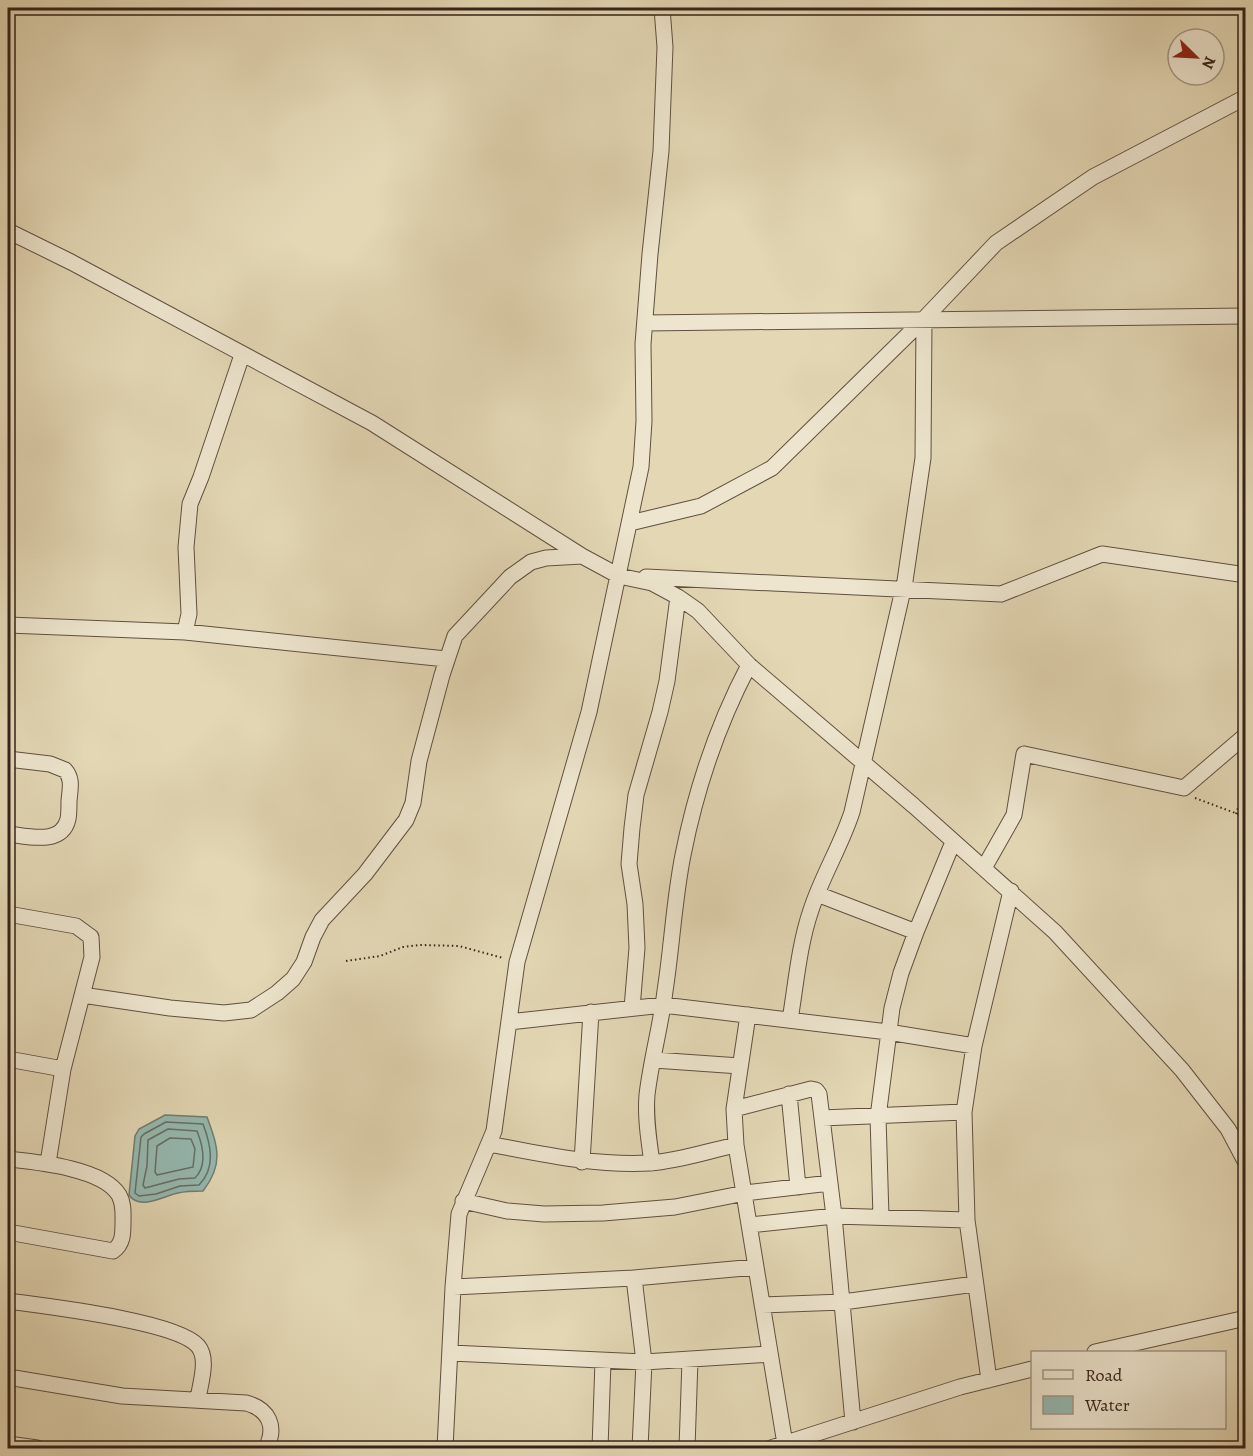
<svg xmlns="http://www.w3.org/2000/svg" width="1253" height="1456" viewBox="0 0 1253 1456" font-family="Alegreya,serif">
<rect width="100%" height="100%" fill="#e3d7b4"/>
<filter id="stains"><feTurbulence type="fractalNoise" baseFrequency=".00333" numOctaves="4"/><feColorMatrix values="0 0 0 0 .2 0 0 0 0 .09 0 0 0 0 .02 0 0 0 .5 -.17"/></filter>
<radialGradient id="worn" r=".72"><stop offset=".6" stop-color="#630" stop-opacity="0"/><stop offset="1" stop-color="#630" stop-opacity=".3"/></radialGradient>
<path fill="#95b9b0" stroke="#6f7d74" stroke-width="1.5" d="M 165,1115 L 207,1117 C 218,1147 224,1164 203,1191 C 195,1191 186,1191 178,1193 C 163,1196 140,1211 129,1195 L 135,1136 L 139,1129 Z"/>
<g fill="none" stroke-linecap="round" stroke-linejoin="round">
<path stroke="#666e64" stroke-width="1.5" d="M 166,1122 L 203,1124 C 211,1145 216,1168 199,1185 L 180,1186 L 156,1194 L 139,1196 L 135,1193 L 141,1137 L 144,1134 Z
M 168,1129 L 197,1131 C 203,1146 208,1165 195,1178 L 179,1179 L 145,1188 L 143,1185 L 147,1166 L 148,1140 Z
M 170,1138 L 191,1139 L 195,1149 L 193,1167 L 157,1175 L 155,1172 L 157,1146 Z"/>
<defs>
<path id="minor" d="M 8,231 L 71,262 L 372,423 L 582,556 L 619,576 L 652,583 L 678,597 L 698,611 L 749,665 L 914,806 L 1055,932 L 1182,1070 L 1228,1129 L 1246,1163
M 645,323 L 1246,316
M 630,523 L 701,506 L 772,468 L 924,319 L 996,243 L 1093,177 L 1246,97
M 646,577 L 1001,594 L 1102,554 L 1246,575
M 8,625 L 185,632 L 446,659
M 185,632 L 189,614 L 186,547 L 190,504 L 201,477 L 242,355
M 8,759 L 50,764 L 65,770 C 73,779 70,789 69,801 C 69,807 69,814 68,819 C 62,846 27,836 8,834
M 984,868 L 1014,815 L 1024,754 L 1184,788 L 1246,735
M 817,894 L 916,932
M 8,914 L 76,926 L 91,937 L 92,957 L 63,1069 L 48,1163
M 82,995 L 170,1008 L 224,1013 L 251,1010 L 277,993 L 293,979 L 304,962 L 313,937 L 322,920 L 365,874 L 406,820 L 413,803 L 419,761 L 442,675 L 455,636 L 510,577 L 531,562 L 546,558 L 582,556
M 632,1008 L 637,948 L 635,904 L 629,864 L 632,828 L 636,795 L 660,712 L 667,681 L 678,597
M 748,1015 L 734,1109 L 736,1145 L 785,1444
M 790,1020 C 796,984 799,945 811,910 C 822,876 841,846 852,812 L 905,581 L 923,458 L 924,319
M 509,1022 L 663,1005 L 888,1032 L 974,1046
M 8,1059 L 63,1069
M 654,1060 L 740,1066
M 789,1094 L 798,1187
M 734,1109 L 811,1089 L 816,1090 L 819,1094 L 834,1216 L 853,1422
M 822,1118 L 964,1112
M 489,1144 C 542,1154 595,1166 650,1163 C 679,1161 708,1151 736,1145
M 8,1159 C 36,1162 103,1168 119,1195 C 124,1204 123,1213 123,1222 C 123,1234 123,1244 113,1251 L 8,1232
M 582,1162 L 591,1012
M 652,1163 C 649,1141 645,1117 647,1095 C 651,1060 661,1025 665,991 C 672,946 674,900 683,855 C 696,789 718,724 749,665
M 463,1201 L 507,1211 L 544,1214 L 603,1213 L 675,1207 L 745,1193 L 830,1183
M 881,1217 L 878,1117 L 892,1008 L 901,973 L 916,932 L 953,842
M 750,1225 L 834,1216 L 967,1220
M 634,1278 L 644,1362 L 640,1448
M 453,1287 L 634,1278 L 756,1267
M 8,1301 C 44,1306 177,1321 198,1346 C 209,1359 200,1384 198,1399
M 762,1305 L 843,1302 L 975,1284
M 1095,1352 L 1246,1318
M 451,1353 L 644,1362 L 770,1354
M 8,1377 L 122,1396 L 246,1403 C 269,1409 277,1427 266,1448
M 989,1380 L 967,1220 L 964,1112 L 974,1046 L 1011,891
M 8,1444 L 37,1448
M 445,1448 L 453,1287 L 459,1214 L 494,1131 L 517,962 L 589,712 L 641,467 L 644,421 L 643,344 L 650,254 L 661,151 L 665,47 L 662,8
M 600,1448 L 603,1361
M 687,1448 L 690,1360
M 771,1448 L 960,1387 L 1032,1369"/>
</defs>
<use href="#minor" stroke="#615040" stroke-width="17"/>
<path stroke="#362319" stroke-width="2" stroke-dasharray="1.5 3" stroke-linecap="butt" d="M 1195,798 L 1246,817
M 1236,814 L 1246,783
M 346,961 L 380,956 L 403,947 L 420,945 L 459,946 L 503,958"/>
<use href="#minor" stroke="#ede5ce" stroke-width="15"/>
</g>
<rect width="1253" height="1456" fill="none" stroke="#e3d7b4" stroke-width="30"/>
<rect x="9" y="9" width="1235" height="1438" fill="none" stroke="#362319" stroke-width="3"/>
<rect x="15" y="15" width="1223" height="1426" fill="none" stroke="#362319" stroke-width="1.5"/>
<rect x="1031" y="1351" width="195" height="78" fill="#ede5ce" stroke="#a49786" stroke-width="1.5"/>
<rect x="1043" y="1370" width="30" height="9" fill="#ede5ce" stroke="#a49786" stroke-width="1.5"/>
<text x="1085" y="1381" font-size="18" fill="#362319">Road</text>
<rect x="1043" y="1396" width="30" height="18" fill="#95b9b0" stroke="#a49786" stroke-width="1.5"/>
<text x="1085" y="1411" font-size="18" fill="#362319">Water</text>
<g transform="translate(1196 57) rotate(114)"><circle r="28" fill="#ede5ce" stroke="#a49786" stroke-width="1.5"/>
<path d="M0-4.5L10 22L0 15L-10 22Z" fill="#8f2418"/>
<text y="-9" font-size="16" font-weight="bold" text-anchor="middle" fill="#362319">N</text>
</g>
<rect width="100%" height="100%" filter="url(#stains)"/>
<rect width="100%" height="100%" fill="url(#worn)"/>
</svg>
